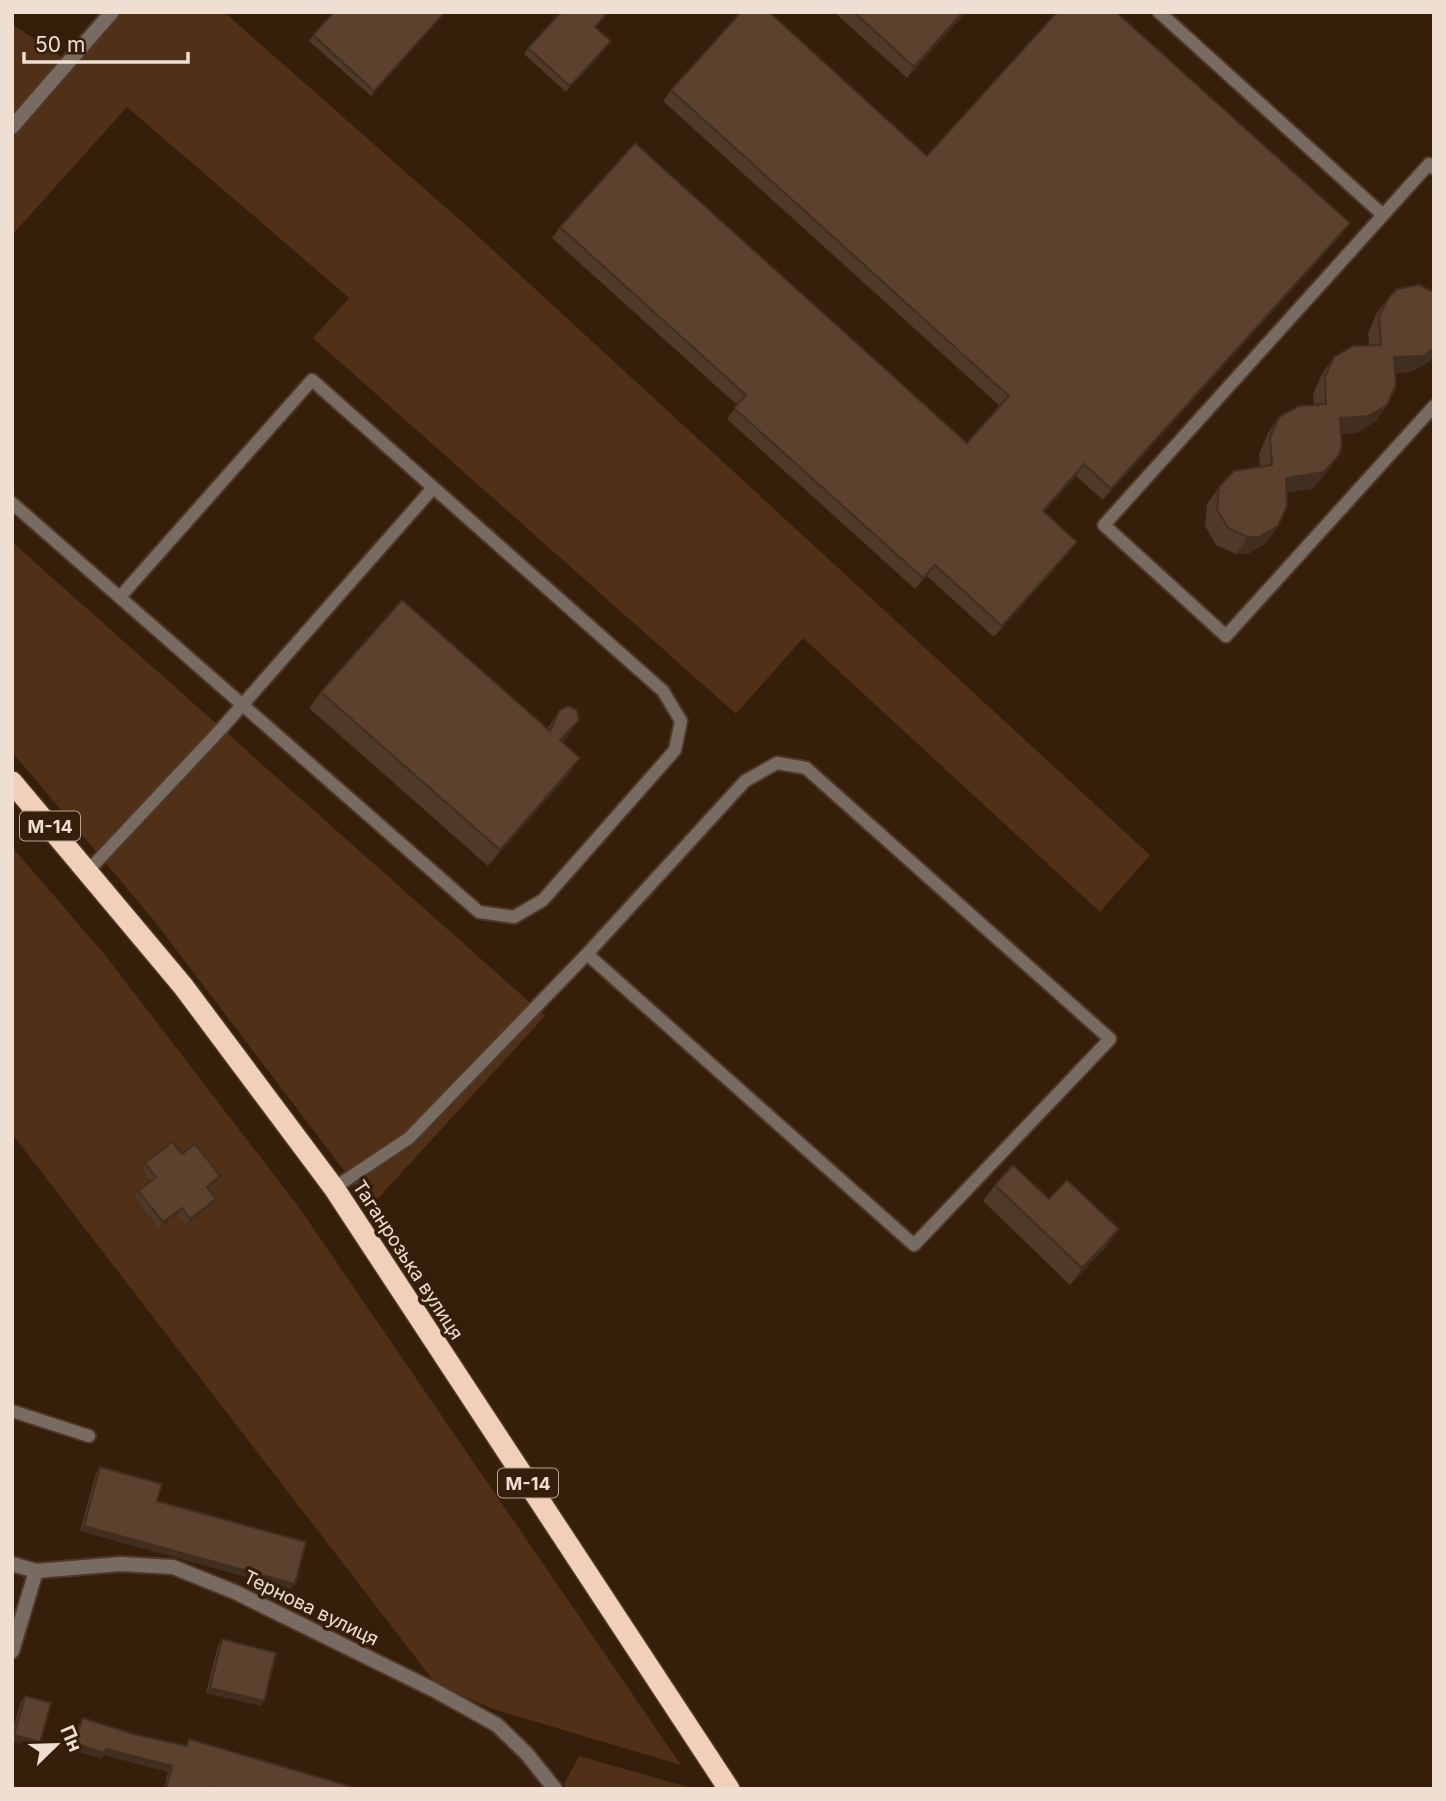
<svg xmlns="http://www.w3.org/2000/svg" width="1446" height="1801" viewBox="0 0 1446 1801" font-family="Inter,sans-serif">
<rect width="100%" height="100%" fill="#351e0a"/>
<path fill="#503117" d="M 108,12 L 224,12 L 469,228 L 1150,855 L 1100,912 L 803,638 L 736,714 L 313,338 L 349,298 L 127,107 L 12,235 L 12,24 L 66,60 Z
M 12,542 L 545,1016 L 371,1206 L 152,918 L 12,752 Z
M 12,847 L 105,955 L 298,1206 L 681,1765 L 493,1709 L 436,1684 L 12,1134 Z
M 579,1756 L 695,1789 L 567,1789 L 564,1784 Z"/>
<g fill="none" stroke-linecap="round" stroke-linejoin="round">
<defs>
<path id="lane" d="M 1159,12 L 1383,215
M 1434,168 L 1429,164 L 1104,525 L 1226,636 L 1434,406
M 12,503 L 479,912 L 514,917 L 543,900 L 675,750 L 681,721 L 663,691 L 312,380 L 120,597
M 88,871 L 222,728 L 433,488
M 334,1188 L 409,1138 L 587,954 L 745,781 L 777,763 L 806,768 L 1110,1039 L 914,1245 L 587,954
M 12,1411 L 89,1436"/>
<path id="street" d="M 12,127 L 112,12
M 12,1564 L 36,1571 L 121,1564 L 173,1567 L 235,1592 L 434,1690 L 497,1725 L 527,1754 L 555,1789
M 12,1651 L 36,1571"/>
<path id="highway" d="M 12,782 L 183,986 L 334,1188 L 729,1789"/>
</defs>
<use href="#lane" stroke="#4f3926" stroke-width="16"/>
<use href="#street" stroke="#4f3926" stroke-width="18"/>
<use href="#highway" stroke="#4f3926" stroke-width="24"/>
<use href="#lane" stroke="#786b62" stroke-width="12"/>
<use href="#street" stroke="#786b62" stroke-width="14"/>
<use href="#highway" stroke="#f0d0b8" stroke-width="21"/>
</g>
<path fill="#4f3928" d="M 446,12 L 371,96 L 309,41 L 313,35 Z
M 834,12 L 966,12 L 907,78 Z
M 596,27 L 607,47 L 566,92 L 524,54 L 528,48 Z
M 671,90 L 927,156 L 1350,223 L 1342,234 L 1103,500 L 1076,476 L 1044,512 L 1069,553 L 994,637 L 927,576 L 915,589 L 727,419 L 737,405 L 552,238 L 560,227 L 967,443 L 1000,406 L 663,101 Z
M 1434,292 L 1434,356 L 1430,361 L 1411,372 L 1395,373 L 1387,405 L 1375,422 L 1356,433 L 1341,434 L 1327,472 L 1312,489 L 1287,492 L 1278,526 L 1267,542 L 1248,554 L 1236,554 L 1216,545 L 1205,526 L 1207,504 L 1219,487 L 1260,467 L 1259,454 L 1268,433 L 1279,417 L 1314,405 L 1313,394 L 1322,374 L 1334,357 L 1369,345 L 1368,333 L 1377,313 L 1389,297 Z
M 321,692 L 547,729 L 559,711 L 568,736 L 562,742 L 569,774 L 488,866 L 309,708 Z
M 145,1163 L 220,1176 L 216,1182 L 208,1188 L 216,1199 L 212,1204 L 186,1225 L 178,1214 L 159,1228 L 134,1196 L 138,1191 L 151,1181 L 141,1168 Z
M 995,1185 L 1107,1246 L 1070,1285 L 983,1201 Z
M 100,1467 L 157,1501 L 291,1589 L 80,1531 L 96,1473 Z
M 222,1639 L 261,1706 L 206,1693 L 218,1645 Z
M 25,1696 L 40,1742 L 36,1748 L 12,1741 L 12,1733 L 21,1701 Z
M 83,1718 L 133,1734 L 185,1746 L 189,1739 L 359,1789 L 164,1789 L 168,1772 L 104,1755 L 101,1759 L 70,1749 L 79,1724 Z"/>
<path fill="#402e20" d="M 445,12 L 446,12 L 371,96 L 374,91 Z
M 963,12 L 966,12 L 907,78 L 914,67 Z
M 611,41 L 607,47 L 566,92 L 570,86 Z
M 1350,223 L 1342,234 L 1103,500 L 1111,489 Z
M 1434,349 L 1434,356 L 1430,361 L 1411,372 L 1382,373 L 1394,357 Z
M 1387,405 L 1375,422 L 1356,433 L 1328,434 L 1340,418 Z
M 1339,455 L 1327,472 L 1312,489 L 1274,494 L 1286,478 Z
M 1084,464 L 1076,476 L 1035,522 L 1043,511 Z
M 1278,526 L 1267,542 L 1248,554 L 1236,554 L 1248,537 Z
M 1077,542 L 1069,553 L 994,637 L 1002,626 Z
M 935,565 L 927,576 L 915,589 L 923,578 Z
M 579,720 L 568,736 L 548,756 L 560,740 Z
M 580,758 L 569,774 L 488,866 L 500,850 Z
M 220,1176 L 216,1182 L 203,1192 L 207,1187 Z
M 216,1199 L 212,1204 L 186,1225 L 190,1219 Z
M 182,1208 L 178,1214 L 159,1228 L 163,1222 Z
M 1119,1229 L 1107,1246 L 1070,1285 L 1082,1268 Z
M 84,1526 L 295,1584 L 291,1589 L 80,1531 Z
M 210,1688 L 264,1701 L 261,1706 L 206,1693 Z
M 14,1735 L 40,1742 L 36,1748 L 12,1741 L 12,1737 Z
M 74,1743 L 106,1749 L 172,1766 L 168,1772 L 104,1755 L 101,1759 L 70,1749 Z"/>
<path fill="#5c422e" stroke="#402e20" stroke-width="2" d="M 334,12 L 445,12 L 374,91 L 313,35 Z
M 561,12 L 608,12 L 595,27 L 611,41 L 570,86 L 528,48 Z
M 741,12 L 769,12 L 927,156 L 1057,12 L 1116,12 L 1350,223 L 1111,489 L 1084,464 L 1043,511 L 1077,542 L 1002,626 L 935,565 L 923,578 L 734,408 L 746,395 L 560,227 L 635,143 L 967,443 L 1009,396 L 671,90 Z
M 854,12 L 963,12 L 914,67 Z
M 1419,285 L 1434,292 L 1434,349 L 1422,356 L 1394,357 L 1396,385 L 1387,405 L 1368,416 L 1340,418 L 1342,445 L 1339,455 L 1324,472 L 1286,478 L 1287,506 L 1278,526 L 1259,537 L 1248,537 L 1228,528 L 1217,509 L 1219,487 L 1234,471 L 1272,465 L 1270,437 L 1279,417 L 1299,406 L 1326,404 L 1325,377 L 1334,357 L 1353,346 L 1381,345 L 1379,317 L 1389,297 L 1397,289 Z
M 402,600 L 550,731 L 559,711 L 568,706 L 577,710 L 579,720 L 560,740 L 580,758 L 500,850 L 321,692 Z
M 172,1142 L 182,1154 L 195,1144 L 220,1176 L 207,1187 L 216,1199 L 190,1219 L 182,1208 L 163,1222 L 138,1191 L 156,1177 L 145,1163 Z
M 1013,1165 L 1049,1199 L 1067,1180 L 1119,1229 L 1082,1268 L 995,1185 Z
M 100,1467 L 162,1484 L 157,1501 L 306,1542 L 295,1584 L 84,1526 Z
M 222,1639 L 276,1653 L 264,1701 L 210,1688 Z
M 25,1696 L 51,1703 L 40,1742 L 14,1735 Z
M 83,1718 L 133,1734 L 187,1746 L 189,1739 L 359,1789 L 219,1789 L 214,1787 L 213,1789 L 166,1789 L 172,1766 L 106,1749 L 105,1753 L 74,1743 Z"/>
<g text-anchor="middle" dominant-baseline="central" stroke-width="7" stroke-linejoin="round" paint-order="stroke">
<g fill="#351e0a" stroke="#b7a597" stroke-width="2">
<rect x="20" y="811.5" width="60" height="29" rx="5"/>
<rect x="498" y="1468.5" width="60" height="29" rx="5"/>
</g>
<g font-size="18" font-weight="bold" fill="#efdfd3">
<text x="50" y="826">М-14</text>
<text x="528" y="1483">М-14</text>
</g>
<g font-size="19" fill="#efdfd3" stroke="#351e0a">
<text transform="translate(408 1260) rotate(57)">Таганрозька вулиця</text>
<text transform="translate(311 1608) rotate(26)">Тернова вулиця</text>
</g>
</g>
<rect width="1446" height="1801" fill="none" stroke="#efdfd3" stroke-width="28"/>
<g transform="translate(56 1745) rotate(67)" stroke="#351e0a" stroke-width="5" paint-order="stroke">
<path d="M0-5L12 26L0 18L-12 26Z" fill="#efdfd3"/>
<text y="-10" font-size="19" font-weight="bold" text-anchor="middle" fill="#efdfd3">Пн</text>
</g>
<path d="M24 52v10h164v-10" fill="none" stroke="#efdfd3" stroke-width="3.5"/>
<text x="35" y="52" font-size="21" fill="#efdfd3" stroke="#351e0a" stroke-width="5" paint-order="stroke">50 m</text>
</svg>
